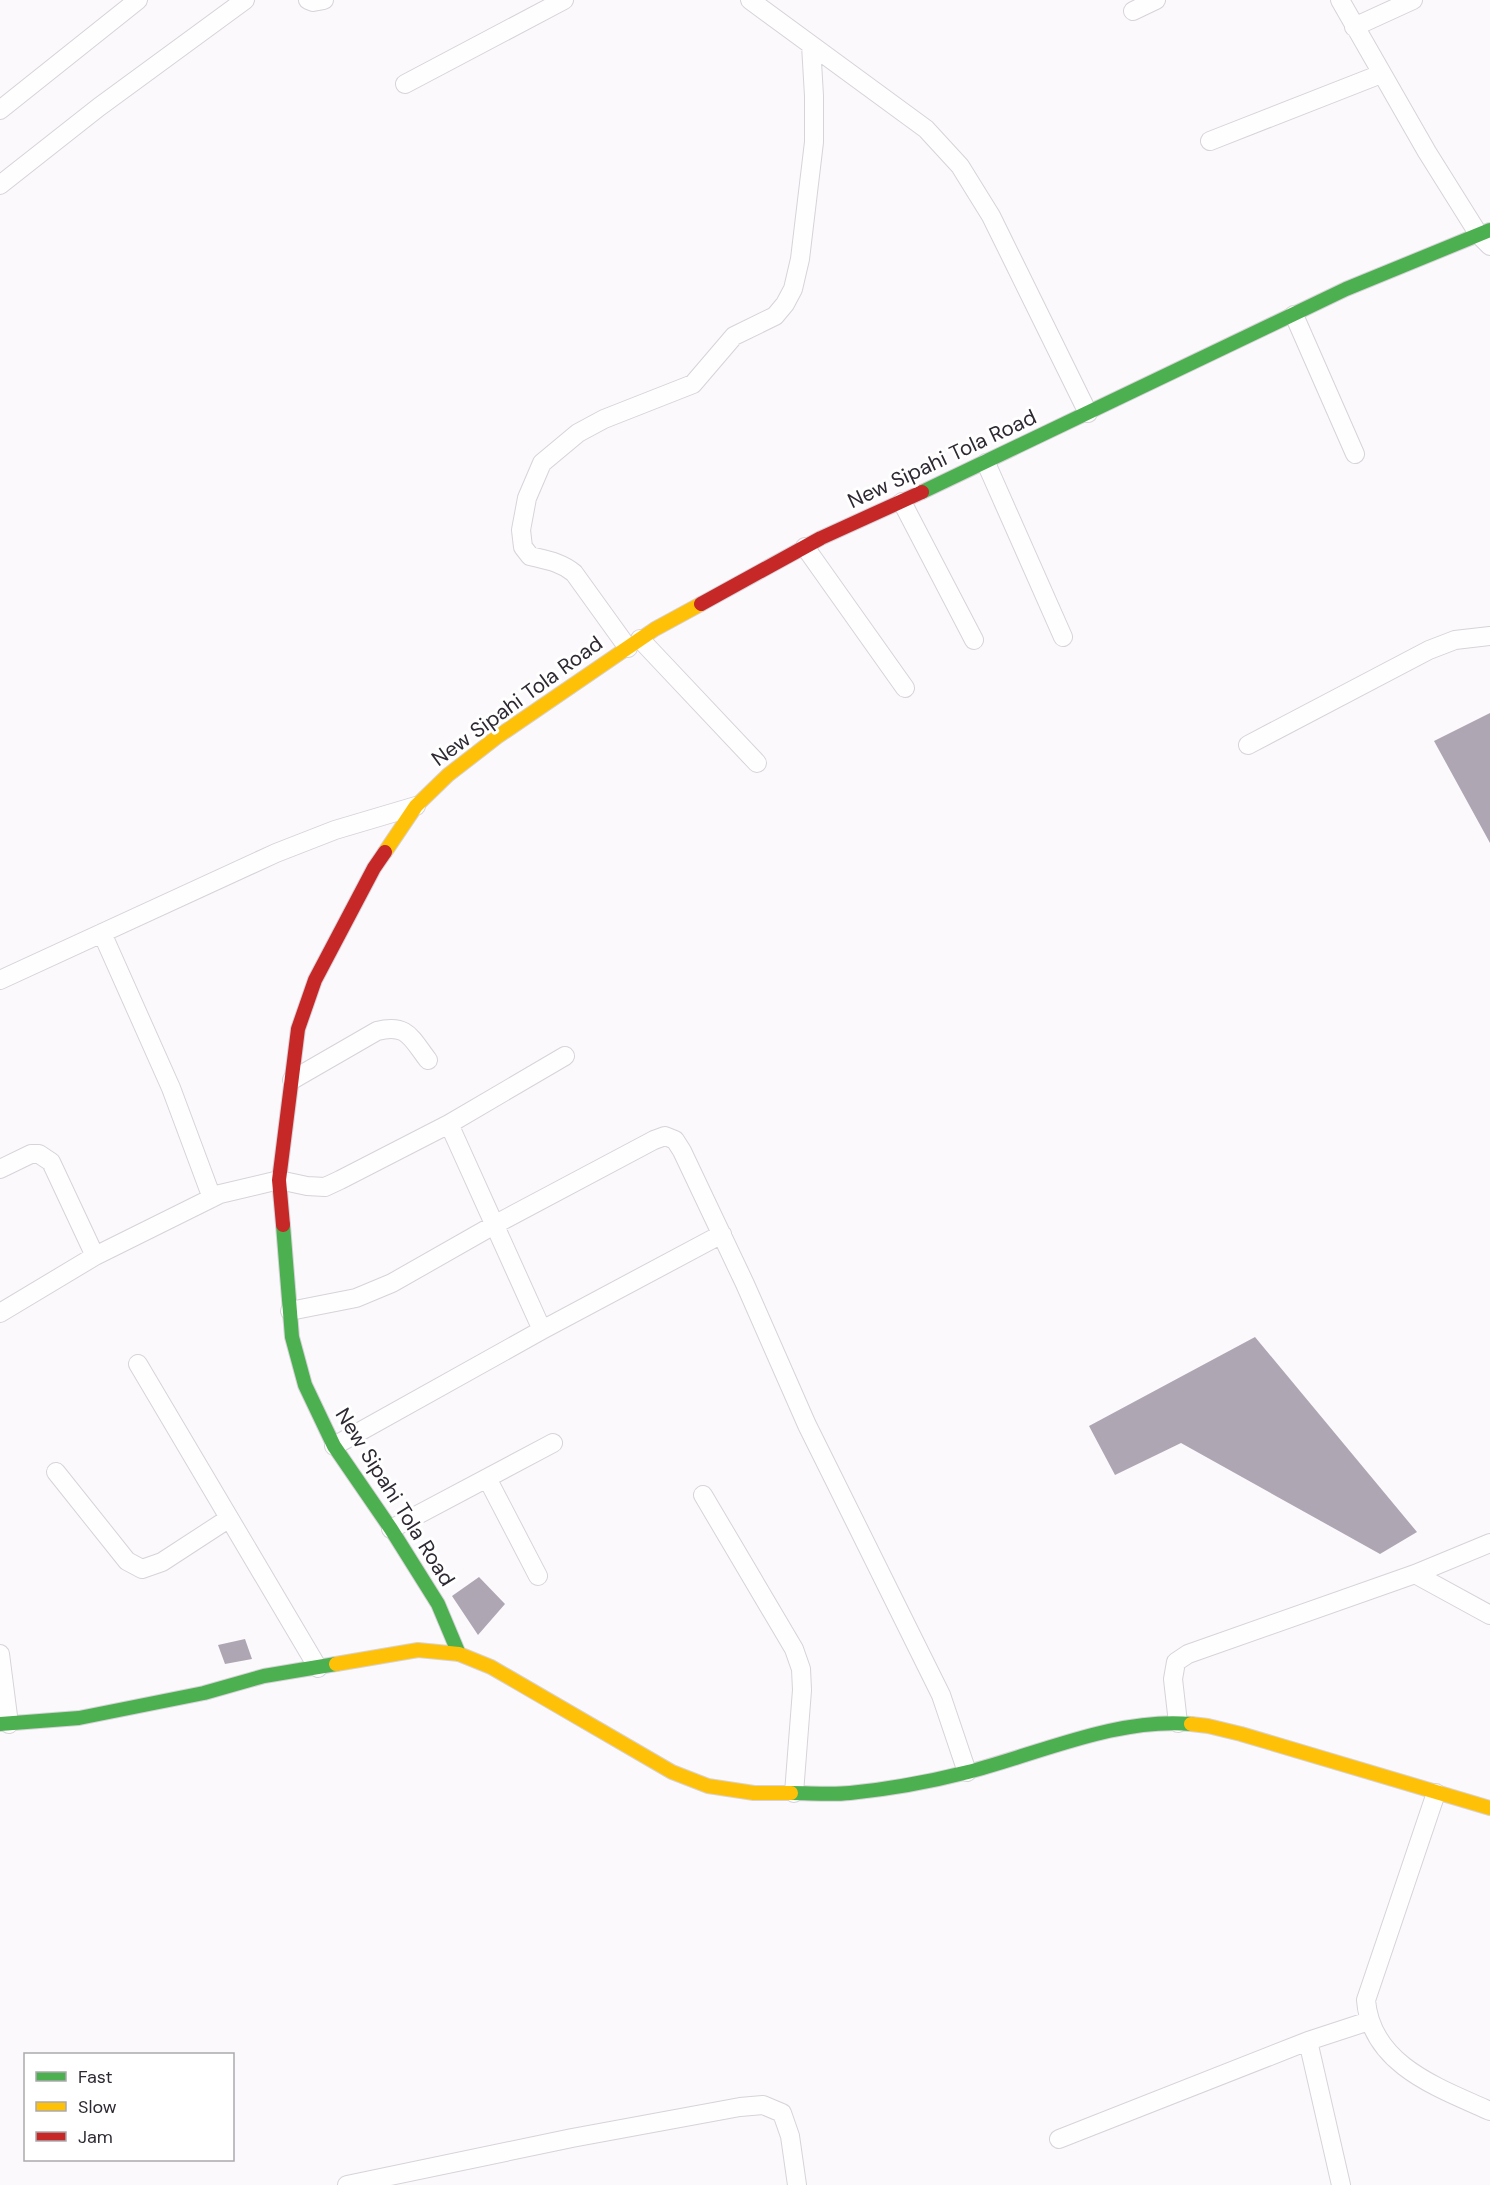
<svg xmlns="http://www.w3.org/2000/svg" width="1490" height="2185" viewBox="0 0 1490 2185" font-family="'DM Sans',sans-serif">
<rect width="100%" height="100%" fill="#fbf9fc"/>
<path fill="#afa6b4" d="M 1490,713 L 1490,843 L 1434,741 Z
M 1255,1337 L 1417,1532 L 1380,1554 L 1181,1443 L 1115,1475 L 1089,1426 Z
M 479,1577 L 505,1604 L 478,1635 L 452,1596 Z
M 245,1639 L 252,1659 L 225,1664 L 218,1645 Z"/>
<g fill="none" stroke-linecap="round" stroke-linejoin="round">
<defs>
<path id="street" d="M 308,0 L 313,2 L 324,0
M 750,0 L 926,129 L 960,166 L 991,216 L 1088,413
M 1340,0 L 1427,152 L 1479,235 L 1490,246
M 1133,11 L 1156,0
M 1354,27 L 1413,0
M 405,84 L 564,0
M 0,110 L 138,0
M 1210,141 L 1381,74
M 0,185 L 99,107 L 245,0
M 1294,315 L 1355,454
M 986,463 L 1063,637
M 902,502 L 974,640
M 805,547 L 905,688
M 640,639 L 757,763
M 628,648 L 574,573 C 561,562 546,560 530,556 L 523,547 L 521,530 L 527,498 L 542,463 L 578,433 L 604,419 L 693,384 L 734,336 L 775,316 L 785,304 L 793,289 L 800,259 L 814,142 L 814,96 L 811,45
M 1248,745 L 1429,650 L 1455,640 L 1490,636
M 102,933 L 171,1088 L 212,1198
M 0,980 L 276,853 L 335,830 L 416,806
M 292,1080 L 377,1031 C 407,1023 411,1038 428,1060
M 449,1124 L 542,1330
M 0,1169 L 31,1154 L 39,1154 L 51,1162 L 95,1256
M 290,1311 L 356,1298 L 392,1283 L 494,1225 L 654,1140 L 665,1136 L 675,1140 L 682,1151 L 745,1284 L 807,1425 L 941,1695 L 967,1772
M 0,1313 L 95,1256 L 220,1194 L 279,1180 L 307,1186 L 325,1187 L 340,1180 L 449,1124 L 565,1056
M 138,1364 L 318,1668
M 334,1446 L 542,1330 L 722,1234
M 56,1472 L 127,1561 L 142,1569 L 162,1562 L 228,1519
M 487,1478 L 538,1576
M 703,1495 L 794,1649 L 801,1669 L 802,1690 L 794,1793
M 391,1529 L 553,1443
M 1415,1574 L 1490,1615
M 0,1654 L 9,1724
M 1178,1723 L 1173,1679 L 1176,1662 L 1188,1654 L 1415,1574 L 1490,1543
M 1436,1793 L 1366,2000 C 1371,2065 1439,2088 1490,2111
M 1308,2041 L 1341,2185
M 1059,2139 L 1308,2041 L 1369,2021
M 347,2185 L 572,2138 L 740,2107 L 763,2105 L 782,2113 L 790,2136 L 797,2185"/>
<path id="fast" d="M 922,492 L 1346,289 L 1490,230
M 283,1225 L 292,1337 L 305,1385 L 334,1446 L 391,1529 L 438,1604 L 459,1654
M 0,1724 L 79,1718 L 204,1693 L 264,1676 L 336,1664
M 791,1793 C 810,1793 831,1795 850,1793 C 890,1789 929,1782 968,1772 C 1038,1754 1118,1717 1191,1724"/>
<path id="slow" d="M 385,852 L 416,806 L 448,775 L 497,737 L 655,629 L 701,604
M 336,1664 L 418,1650 L 459,1654 L 491,1667 L 672,1772 L 708,1786 L 754,1793 L 791,1793
M 1191,1724 L 1208,1726 L 1241,1734 L 1490,1808"/>
<path id="jam" d="M 701,604 L 821,538 L 922,492
M 283,1225 L 279,1180 L 298,1029 L 315,980 L 374,868 L 385,852"/>
</defs>
<use href="#street" stroke="#d7d3d9" stroke-width="20"/>
<use href="#fast" stroke="#d7d3d9" stroke-width="16"/>
<use href="#slow" stroke="#d7d3d9" stroke-width="16"/>
<use href="#jam" stroke="#d7d3d9" stroke-width="16"/>
<use href="#street" stroke="#fefeff" stroke-width="18"/>
<use href="#fast" stroke="#4caf50" stroke-width="14"/>
<use href="#slow" stroke="#ffc107" stroke-width="14"/>
<use href="#jam" stroke="#c62828" stroke-width="14"/>
</g>
<g text-anchor="middle" dominant-baseline="central" stroke-width="6" stroke-linejoin="round" paint-order="stroke">
<g font-size="21" fill="#2e2932" stroke="#fff">
<text transform="translate(942 459) rotate(-25)">New Sipahi Tola Road</text>
<text transform="translate(517 701) rotate(-36)">New Sipahi Tola Road</text>
<text transform="translate(395 1497) rotate(58)">New Sipahi Tola Road</text>
</g>
</g>
<rect x="24" y="2053" width="210" height="108" fill="#ffffff" stroke="#aba9ad" stroke-width="1.5"/>
<rect x="36" y="2072" width="30" height="9" fill="#4caf50" stroke="#aba9ad" stroke-width="1.5"/>
<text x="78" y="2083" font-size="18" fill="#2e2932">Fast</text>
<rect x="36" y="2102" width="30" height="9" fill="#ffc107" stroke="#aba9ad" stroke-width="1.5"/>
<text x="78" y="2113" font-size="18" fill="#2e2932">Slow</text>
<rect x="36" y="2132" width="30" height="9" fill="#c62828" stroke="#aba9ad" stroke-width="1.5"/>
<text x="78" y="2143" font-size="18" fill="#2e2932">Jam</text>
</svg>
